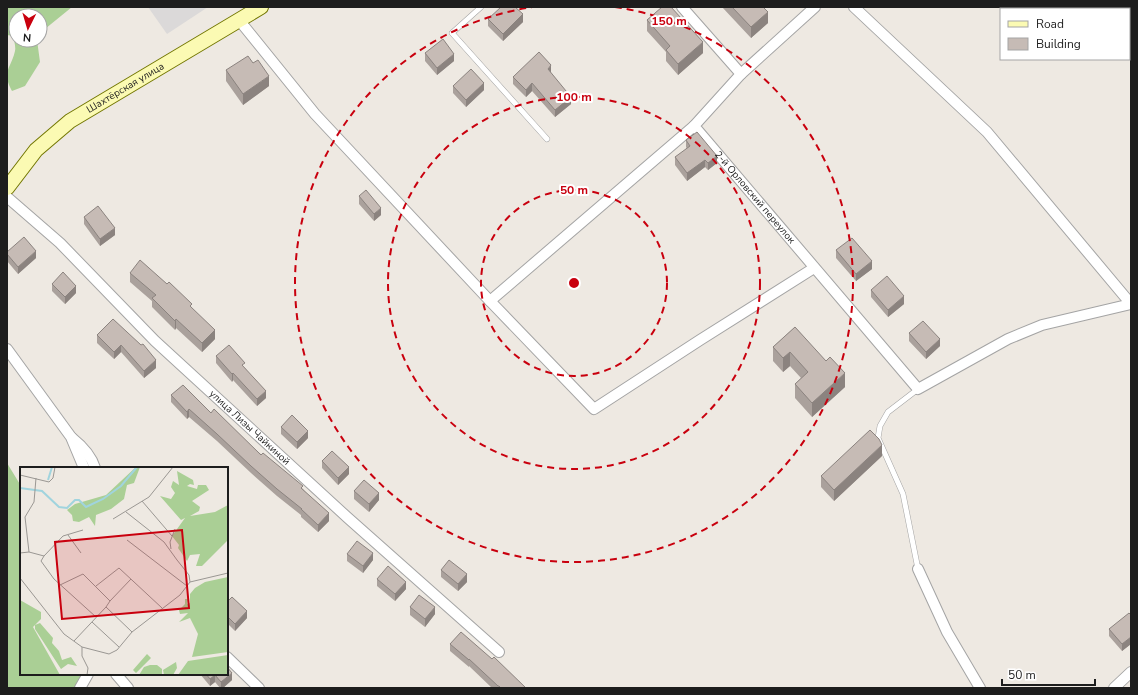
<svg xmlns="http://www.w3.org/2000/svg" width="1138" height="695" viewBox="0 0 1138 695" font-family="'Nunito Sans',sans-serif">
<rect width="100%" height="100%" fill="#eee9e2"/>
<path fill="#dbd9d9" d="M 148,7 L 208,7 L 167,34 Z"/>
<path fill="#aacf95" d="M 7,7 L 72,7 L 40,33 L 40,16 L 16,16 L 16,40 L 37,40 L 40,62 L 25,86 L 12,91 C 1,71 11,69 15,51 C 16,47 14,40 13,36 L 7,35 Z
M 7,463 L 21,486 L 21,674 L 88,674 L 80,688 L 7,688 Z"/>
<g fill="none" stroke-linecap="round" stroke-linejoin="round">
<defs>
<path id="lane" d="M 481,7 L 452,33 L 547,139
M 918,569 L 903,494 L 878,438 L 880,426 L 888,412 L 918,389"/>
<g id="street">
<path id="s1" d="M 682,7 L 741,74 L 694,126 L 918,389 L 1008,339 L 1042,325 L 1131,304"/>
<path d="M 854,7 L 987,132 L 1131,304"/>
<path d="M 239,20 L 315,114 L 490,301 L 594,409 L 700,340 L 814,268"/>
<path d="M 741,74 L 815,7"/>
<path id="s2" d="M 7,197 L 60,243 L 155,341 L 348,518 L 499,652"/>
<path d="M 490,301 L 694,126"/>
<path d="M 7,349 L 71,437 L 84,468"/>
<path d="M 72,438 C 82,446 91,455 95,468"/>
<path d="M 918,569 L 947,632 L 980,688"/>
<path d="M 227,657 L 259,688"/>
<path d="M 116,674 L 128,688"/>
<path d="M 80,688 L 88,674"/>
<path d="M 1114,688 L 1131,672"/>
</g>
<g id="secondary">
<path id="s3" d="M 7,188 L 36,150 L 70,121 L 261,7"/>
</g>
</defs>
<use href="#lane" stroke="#a4a4a4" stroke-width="6"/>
<use href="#street" stroke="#a4a4a4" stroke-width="12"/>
<use href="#secondary" stroke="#727601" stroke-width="16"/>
<use href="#lane" stroke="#fff" stroke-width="5"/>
<use href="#street" stroke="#fff" stroke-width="10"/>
<use href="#secondary" stroke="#fbfab3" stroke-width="14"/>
</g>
<path fill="#aaa19c" d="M 722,7 L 763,7 L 768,23 L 751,38 Z
M 488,19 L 523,22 L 503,41 L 488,26 Z
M 647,20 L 703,53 L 678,75 L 666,61 L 666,52 L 647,31 Z
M 425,53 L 454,61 L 437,75 L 425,61 Z
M 226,70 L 269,86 L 243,105 L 226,81 Z
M 551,72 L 551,73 L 571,104 L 555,117 L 532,91 L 526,97 L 513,84 L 513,77 Z
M 453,86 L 484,90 L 466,107 L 453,93 Z
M 686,140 L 717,163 L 708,170 L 705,167 L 687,181 L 675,165 L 675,157 L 687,149 L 686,147 Z
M 359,196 L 381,215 L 374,221 L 359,204 Z
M 84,217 L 115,235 L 100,246 L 84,224 Z
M 836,250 L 872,269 L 856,281 L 836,258 Z
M 7,254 L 36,258 L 18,274 L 7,261 Z
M 130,273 L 192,308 L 215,339 L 202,352 L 176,328 L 175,330 L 152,307 L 152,301 L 130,282 Z
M 52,284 L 76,293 L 65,304 L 52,291 Z
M 871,290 L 904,304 L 888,317 L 871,297 Z
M 113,319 L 156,368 L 144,378 L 121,352 L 114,359 L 97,343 L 97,335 Z
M 795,327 L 845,387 L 812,417 L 795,398 L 795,384 L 801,378 L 790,366 L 783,372 L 773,361 L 773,347 Z
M 909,333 L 940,346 L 926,359 L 909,341 Z
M 216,356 L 245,368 L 266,398 L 257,406 L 233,380 L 232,382 L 216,363 Z
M 171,395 L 211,413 L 303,489 L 329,521 L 318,532 L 301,517 L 301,515 L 277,496 L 251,473 L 217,441 L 189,417 L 187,419 L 171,402 Z
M 281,427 L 308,438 L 297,449 L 281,434 Z
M 882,456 L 834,501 L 821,487 L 821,476 Z
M 322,461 L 349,474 L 338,485 L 322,468 Z
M 354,491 L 379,500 L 369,512 L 354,499 Z
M 347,554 L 373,560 L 363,573 L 347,561 Z
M 441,570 L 467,582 L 458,591 L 441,577 Z
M 377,579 L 406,589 L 395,601 L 377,586 Z
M 227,602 L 247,618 L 235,631 L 227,623 Z
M 410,607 L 435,614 L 425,627 L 410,615 Z
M 1131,615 L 1131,644 L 1122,651 L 1109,636 L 1109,629 Z
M 450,644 L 526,688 L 492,688 L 469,666 L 469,667 L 450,651 Z
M 200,674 L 227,674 L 232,680 L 223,688 L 220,688 L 215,682 L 210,686 Z"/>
<path fill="#8b837f" d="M 768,12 L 768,23 L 751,38 L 751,27 Z
M 523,14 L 523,22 L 503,41 L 503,34 Z
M 703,42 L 703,53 L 678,75 L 678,64 Z
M 454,54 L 454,61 L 437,75 L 437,68 Z
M 551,65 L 551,72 L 548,76 L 548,69 Z
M 269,76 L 269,86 L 243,105 L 243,94 Z
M 484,83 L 484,90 L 466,107 L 466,100 Z
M 532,83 L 532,91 L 526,97 L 526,90 Z
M 571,97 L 571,104 L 555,117 L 555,110 Z
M 717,156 L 717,163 L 708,170 L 708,163 Z
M 705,160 L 705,167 L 687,181 L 687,173 Z
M 381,208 L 381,215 L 374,221 L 374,214 Z
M 115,228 L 115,235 L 100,246 L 100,239 Z
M 36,251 L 36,258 L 18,274 L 18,267 Z
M 872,261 L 872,269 L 856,281 L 856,274 Z
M 76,286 L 76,293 L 65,304 L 65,297 Z
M 904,296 L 904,304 L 888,317 L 888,310 Z
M 176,319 L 176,328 L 175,330 L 175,321 Z
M 215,330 L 215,339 L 202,352 L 202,343 Z
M 940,339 L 940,346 L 926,359 L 926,352 Z
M 121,345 L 121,352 L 114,359 L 114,352 Z
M 790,352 L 790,366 L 783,372 L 783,358 Z
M 156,360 L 156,368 L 144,378 L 144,371 Z
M 233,373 L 233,380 L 232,382 L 232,374 Z
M 845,373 L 845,387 L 812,417 L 812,403 Z
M 266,391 L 266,398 L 257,406 L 257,399 Z
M 189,409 L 189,417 L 187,419 L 187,412 Z
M 308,431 L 308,438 L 297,449 L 297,442 Z
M 882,445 L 882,456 L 834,501 L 834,490 Z
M 349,467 L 349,474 L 338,485 L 338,478 Z
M 379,493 L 379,500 L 369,512 L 369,504 Z
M 329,513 L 329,521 L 318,532 L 318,525 Z
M 373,553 L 373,560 L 363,573 L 363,566 Z
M 467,574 L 467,582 L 458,591 L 458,584 Z
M 406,582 L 406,589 L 395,601 L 395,594 Z
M 435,607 L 435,614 L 425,627 L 425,619 Z
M 247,611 L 247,618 L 235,631 L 235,624 Z
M 1131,637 L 1131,644 L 1122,651 L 1122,644 Z
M 232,673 L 232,680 L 223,688 L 221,688 L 221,682 Z
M 215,675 L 215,682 L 210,686 L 210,679 Z"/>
<path fill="#c6bbb5" stroke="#8b837f" d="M 501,7 L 515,7 L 523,14 L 503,34 L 488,19 Z
M 662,7 L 671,7 L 703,42 L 678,64 L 666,50 L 670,46 L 647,20 Z
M 732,7 L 763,7 L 768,12 L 751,27 Z
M 443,39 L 454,54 L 437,68 L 425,53 Z
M 539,52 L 551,65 L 548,69 L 571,97 L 555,110 L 532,83 L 526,90 L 513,77 Z
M 248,56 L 253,63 L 258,60 L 269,76 L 243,94 L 226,70 Z
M 471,69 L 484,83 L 466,100 L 453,86 Z
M 697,132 L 717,156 L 708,163 L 705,160 L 687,173 L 675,157 L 690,146 L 686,140 Z
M 366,190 L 381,208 L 374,214 L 359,196 Z
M 98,206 L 115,228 L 100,239 L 84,217 Z
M 24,237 L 36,251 L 18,267 L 7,254 L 7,252 Z
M 852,238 L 872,261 L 856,274 L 836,250 Z
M 140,260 L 167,284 L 169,282 L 192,304 L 190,306 L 215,330 L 202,343 L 176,319 L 175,321 L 152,298 L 156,295 L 130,273 Z
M 63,272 L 76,286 L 65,297 L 52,284 Z
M 887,276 L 904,296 L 888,310 L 871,290 Z
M 113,319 L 141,345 L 143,344 L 156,360 L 144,371 L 121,345 L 114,352 L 97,335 Z
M 923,321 L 940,339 L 926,352 L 909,333 Z
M 795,327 L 826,361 L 830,357 L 845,373 L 812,403 L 795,384 L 808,372 L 790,352 L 783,358 L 773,347 Z
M 229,345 L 245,363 L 242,365 L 266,391 L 257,399 L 233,373 L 232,374 L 216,356 Z
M 183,385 L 211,413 L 214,409 L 261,455 L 263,453 L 303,486 L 301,488 L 329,513 L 318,525 L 301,509 L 302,509 L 277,489 L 251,466 L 217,434 L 189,409 L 187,412 L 171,395 Z
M 292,415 L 308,431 L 297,442 L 281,427 Z
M 870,430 L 879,439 L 882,445 L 834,490 L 821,476 Z
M 332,451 L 349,467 L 338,478 L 322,461 Z
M 364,480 L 379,493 L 369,504 L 354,491 Z
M 357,541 L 373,553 L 363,566 L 347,554 Z
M 449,560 L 467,574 L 458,584 L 441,570 Z
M 388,566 L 406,582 L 395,594 L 377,579 Z
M 419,595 L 435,607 L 425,619 L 410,607 Z
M 232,597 L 247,611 L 235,624 L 227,616 L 227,602 Z
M 1129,613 L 1131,615 L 1131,637 L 1122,644 L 1109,629 Z
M 461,632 L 492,659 L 494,657 L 526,688 L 501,688 L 499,686 L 498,686 L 469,659 L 469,660 L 450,644 Z
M 227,667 L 232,673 L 221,682 L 215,675 L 210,679 L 206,674 L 227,674 Z"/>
<g fill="none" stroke="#c9000e" stroke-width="2" stroke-dasharray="7 5">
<circle cx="574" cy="283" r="93"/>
<circle cx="574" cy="283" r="186"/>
<path d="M615 7A279 279 0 1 1 533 7"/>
</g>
<g text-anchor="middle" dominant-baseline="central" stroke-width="4" stroke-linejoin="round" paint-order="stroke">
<g font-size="10" fill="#1d1d1d" stroke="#fff">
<text stroke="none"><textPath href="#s3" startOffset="157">Шахтёрская улица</textPath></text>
<text stroke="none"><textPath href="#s1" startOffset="253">2-й Орловский переулок</textPath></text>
<text stroke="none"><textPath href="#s2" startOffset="335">улица Лизы Чайкиной</textPath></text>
</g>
</g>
<g transform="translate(20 467)">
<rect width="208" height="208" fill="#eee9e2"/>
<path d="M 116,0 L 120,0 L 114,16 L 107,18 L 104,32 L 91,42 L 76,48 L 75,59 L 69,50 L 59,55 L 53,54 L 52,48 L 47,43 L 55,37 L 86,28 ZM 157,4 L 173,13 L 174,18 L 170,17 L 167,19 L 177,22 L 178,18 L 186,18 L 189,23 L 172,34 L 180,40 L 179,44 L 170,49 L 195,45 L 208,38 L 208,73 L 182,99 L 176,99 L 180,87 L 170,88 L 167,94 L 158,81 L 159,78 L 152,69 L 165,51 L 161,53 L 140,29 L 151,32 L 155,26 L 151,20 L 153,14 L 159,18 ZM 208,110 L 208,185 L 172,190 L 178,167 L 170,151 L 159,155 L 168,146 L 160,147 L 159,143 L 165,137 L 165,132 L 168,132 L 167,137 L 170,136 L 170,127 L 175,121 L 185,115 ZM 0,133 L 21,145 L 21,152 L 13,160 L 40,208 L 0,208 ZM 20,156 L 33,171 L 32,176 L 39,184 L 42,193 L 51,190 L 57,199 L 48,197 L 41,202 L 15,162 L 15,158 ZM 127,187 L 131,191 L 116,206 L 113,203 ZM 208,188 L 208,208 L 158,208 L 168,194 ZM 156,195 L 157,201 L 153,208 L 144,208 L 143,203 ZM 130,198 L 137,198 L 142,202 L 142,208 L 119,208 L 124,200 Z" fill="#aacf95"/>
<path fill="none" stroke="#a0d4de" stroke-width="2" d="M 28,13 L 32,0M 0,21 L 22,24 L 39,40 L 47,41 L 55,33 L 59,33 L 66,40 L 83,32 L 101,19 L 117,0"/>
<path fill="none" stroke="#9a9793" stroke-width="1" d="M 0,8 L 29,15 L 33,11 L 35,0M 122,34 L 152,69M 106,45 L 144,75 L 157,93M 93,52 L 129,30 L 153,0M 48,68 L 61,86M 107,73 L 167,119M 151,82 L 150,75 L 155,62M 9,85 L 5,50 L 14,35 L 16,11M 0,86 L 9,85 L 24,89 L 43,69 L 63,63M 24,89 L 21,94 L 34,112 L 76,150M 157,93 L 169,108 L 170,115M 0,111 L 44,167 L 62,180 L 89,187 L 97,183 L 112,165 L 160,128 L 170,115M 170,115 L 208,106M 40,118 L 63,107 L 90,134 L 86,140 L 112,165M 76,119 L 99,101 L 142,141M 90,134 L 111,112M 72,155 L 99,180M 54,174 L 86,140M 62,180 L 62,189 L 68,201 L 67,208"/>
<path fill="#c9000e" fill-opacity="0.15" stroke="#c9000e" stroke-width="2" d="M 162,63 L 169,141 L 42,152 L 35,75 Z"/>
<rect width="208" height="208" fill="none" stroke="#1d1d1d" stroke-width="2"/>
</g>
<circle cx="574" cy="283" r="6" fill="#c9000e" stroke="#fff" stroke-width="2"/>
<g font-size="12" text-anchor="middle" font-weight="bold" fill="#c9000e" stroke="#fff" stroke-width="4" stroke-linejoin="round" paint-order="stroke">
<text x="669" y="25">150 m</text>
<text x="574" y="101">100 m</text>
<text x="574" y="194">50 m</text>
</g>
<rect width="1138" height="695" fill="none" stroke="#1d1d1d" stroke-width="16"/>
<rect x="1000" y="8" width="130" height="52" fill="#ffffff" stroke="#a5a5a5"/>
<rect x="1008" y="21" width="20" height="6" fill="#fbfab3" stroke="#a5a5a5"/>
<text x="1036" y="28" font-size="12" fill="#1d1d1d">Road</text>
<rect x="1008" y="38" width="20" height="12" fill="#c6bbb5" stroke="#a5a5a5"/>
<text x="1036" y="48" font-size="12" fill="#1d1d1d">Building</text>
<g transform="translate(28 28) rotate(185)"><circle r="19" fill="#ffffff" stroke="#a5a5a5"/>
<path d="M0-3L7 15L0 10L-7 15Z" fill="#c9000e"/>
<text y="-6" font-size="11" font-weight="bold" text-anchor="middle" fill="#1d1d1d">N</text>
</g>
<path d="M1002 679v6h93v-6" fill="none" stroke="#1d1d1d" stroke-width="2"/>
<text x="1008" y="679" font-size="12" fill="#1d1d1d" stroke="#ffffff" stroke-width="3" paint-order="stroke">50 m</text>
</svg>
